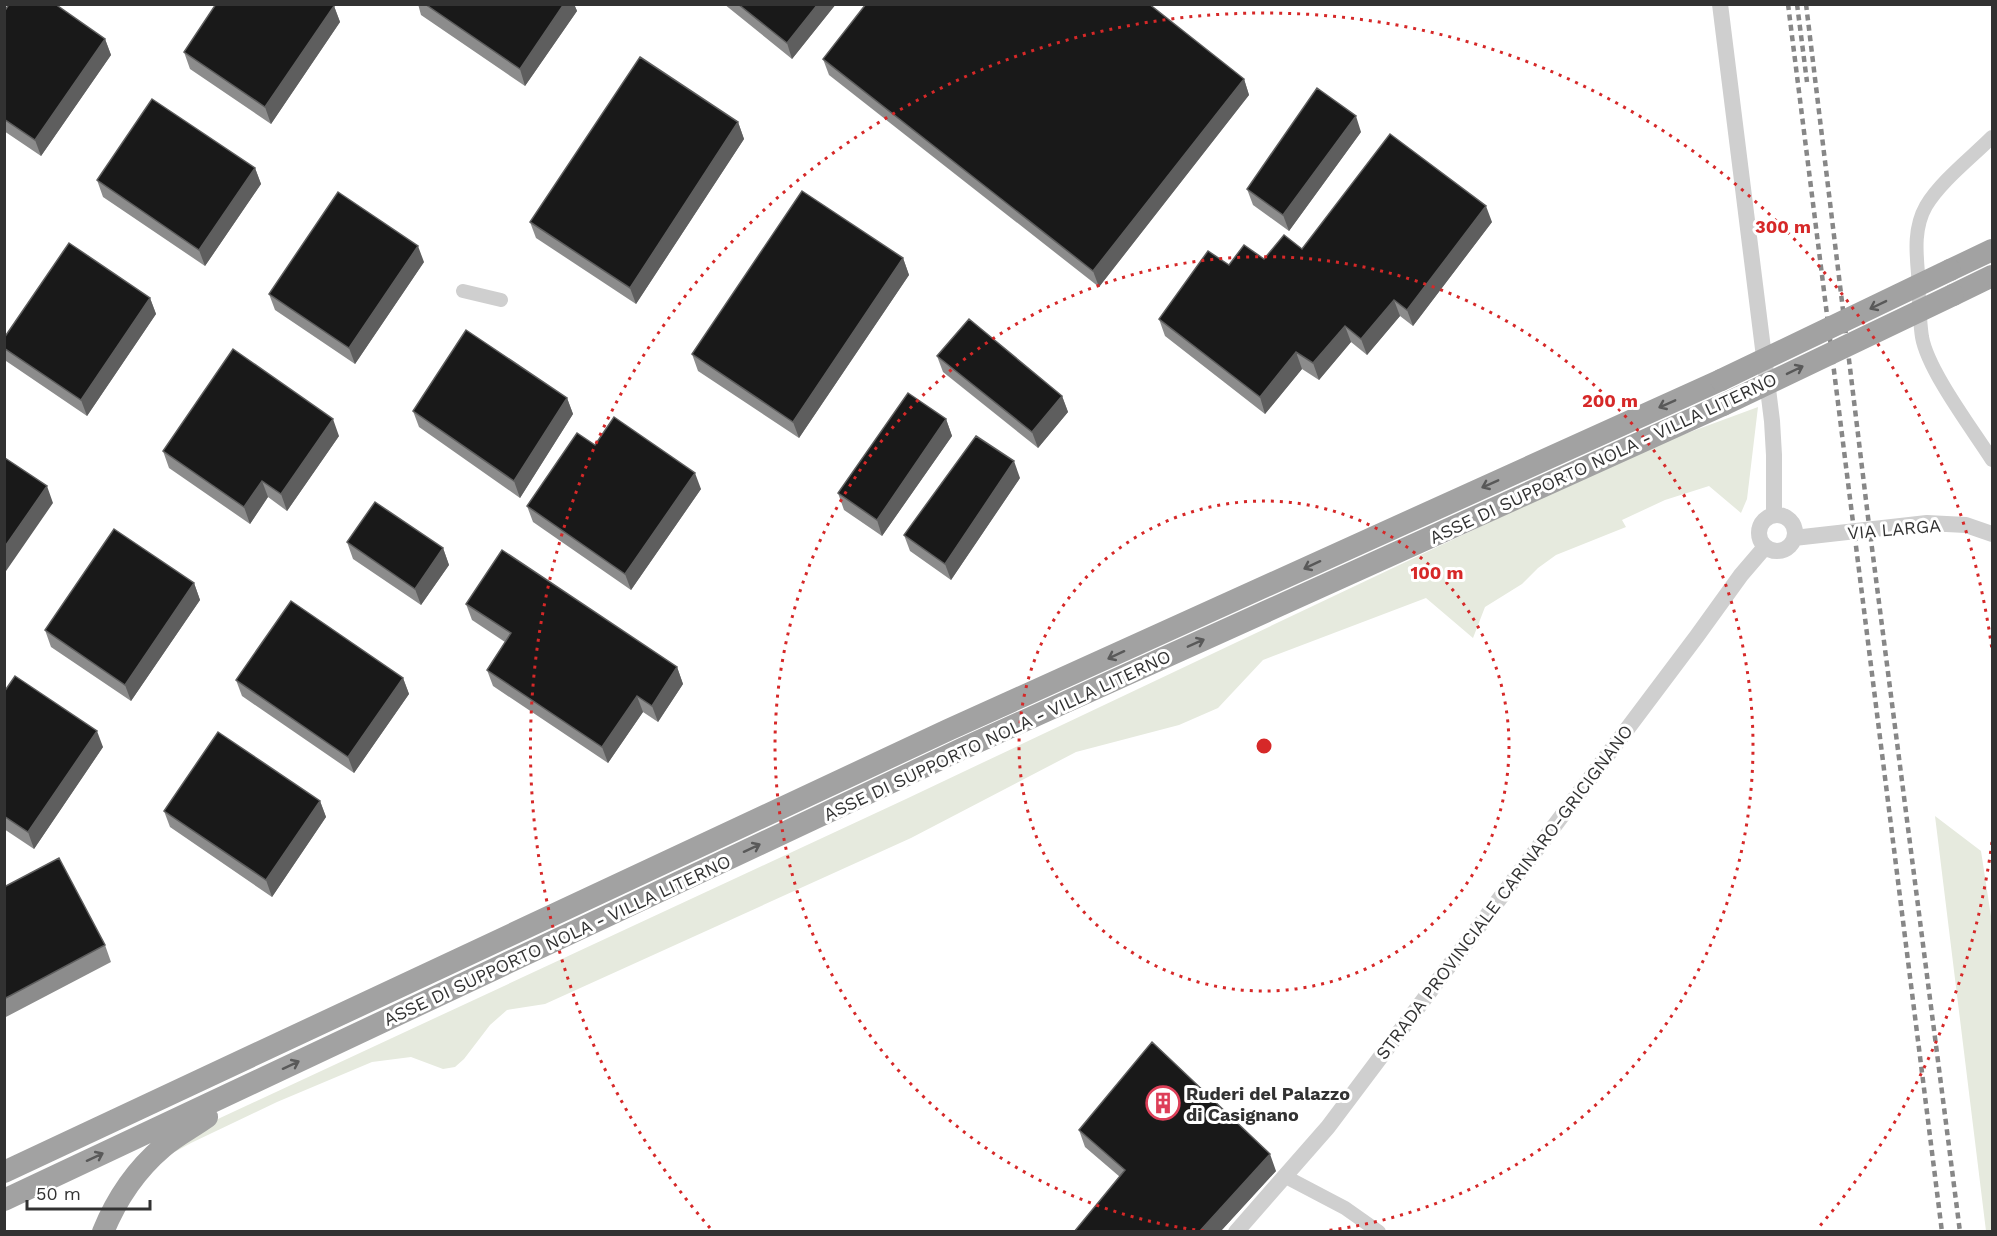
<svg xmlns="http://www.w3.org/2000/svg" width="1997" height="1236" viewBox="0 0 1997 1236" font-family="'Work Sans',sans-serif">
<rect width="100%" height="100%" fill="#fff"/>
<path fill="#e6eade" d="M 1758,407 L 1747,499 L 1741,513 L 1709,486 L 1665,500 L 1622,520 L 1626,527 L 1556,555 L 1538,568 L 1522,584 L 1485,607 L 1473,638 L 1426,598 L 1263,660 L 1218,708 L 1179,725 L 1076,752 L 911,838 L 545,1004 L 507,1010 L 490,1025 L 464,1059 L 455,1067 L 443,1069 L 411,1057 L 372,1062 L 277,1102 L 191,1143 L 169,1155 L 186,1137 L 220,1118 L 906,799 L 1644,449 Z
M 1935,816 L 1981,851 L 1992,923 L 1992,1231 L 1986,1231 Z"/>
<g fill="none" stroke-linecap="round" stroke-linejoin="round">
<path stroke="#cfcfcf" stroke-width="14" d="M 1992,137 C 1971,158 1941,181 1926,206 C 1914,227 1916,251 1918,273 C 1919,294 1919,317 1922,337 C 1928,371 1973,430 1992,460
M 463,291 L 501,300
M 1286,1177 L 1345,1208 L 1379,1232"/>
<path stroke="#cfcfcf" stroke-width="16" d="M 1720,4 L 1772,421 L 1774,455 L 1774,515
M1759 533a18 18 0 1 1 36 0a18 18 0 1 1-36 0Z
M 1794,538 L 1927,523 L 1966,525 L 1992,534
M 1236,1232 L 1328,1127 L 1697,636 L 1741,575 L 1765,547"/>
<path stroke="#a2a2a2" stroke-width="22" d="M 1950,270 L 1992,250
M 1953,295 L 1992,276
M 4,1172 L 948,730 L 1721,380
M 4,1200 L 964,748 L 1723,405
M 103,1232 C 116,1200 137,1169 163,1147 C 176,1136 193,1127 207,1117"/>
<path stroke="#878787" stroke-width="4.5" stroke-dasharray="6 4.5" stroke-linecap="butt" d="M 1788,4 L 1942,1232
M 1797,4 L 1807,82
M 1806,4 L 1868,517 L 1960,1232"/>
<path stroke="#a2a2a2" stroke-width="22" d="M 1721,380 L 1950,270
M 1723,405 L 1953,295"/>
</g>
<path fill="#8c8c8c" d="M 418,4 L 574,4 L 577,11 L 525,86 L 421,15 Z
M 724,4 L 836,4 L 792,59 Z
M 334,6 L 340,22 L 271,124 L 190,69 L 184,52 Z
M 4,12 L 105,39 L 111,55 L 41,156 L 4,131 Z
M 823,59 L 1244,79 L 1249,95 L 1099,287 L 829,75 Z
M 738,122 L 744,139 L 636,304 L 536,238 L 530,222 Z
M 1361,132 L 1289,231 L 1253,205 L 1247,189 Z
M 255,168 L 261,184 L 205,266 L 103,197 L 97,180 Z
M 1492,222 L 1413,326 L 1400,316 L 1367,355 L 1351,342 L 1319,380 L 1302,369 L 1265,414 L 1165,336 L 1159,319 L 1229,265 L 1264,259 L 1302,249 Z
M 903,258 L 909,275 L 799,438 L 698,371 L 692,354 Z
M 424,262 L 355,364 L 275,310 L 269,294 Z
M 150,298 L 156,314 L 87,416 L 6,361 L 4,358 L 4,338 Z
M 937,356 L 1062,396 L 1068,412 L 1038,448 L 943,372 Z
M 567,398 L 573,414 L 520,498 L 419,427 L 413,411 Z
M 946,419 L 952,436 L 882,536 L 844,510 L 838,493 Z
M 339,436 L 287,511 L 268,497 L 250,524 L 169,468 L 163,451 Z
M 595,445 L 701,489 L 631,590 L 533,522 L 527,506 Z
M 1020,478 L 951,580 L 910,551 L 904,535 Z
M 347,542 L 443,548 L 449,565 L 421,605 L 353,559 Z
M 194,583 L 200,600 L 131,701 L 51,647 L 45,630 Z
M 466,604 L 677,667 L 683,684 L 658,722 L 643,712 L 608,763 L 493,686 L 487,670 L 505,642 L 472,620 Z
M 403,678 L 409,694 L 354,773 L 242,696 L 236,680 Z
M 4,692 L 103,747 L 34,849 L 4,829 Z
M 320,801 L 326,817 L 272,897 L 170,827 L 164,811 Z
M 4,887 L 105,945 L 111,962 L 4,1018 Z
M 1079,1130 L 1276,1171 L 1220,1232 L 1074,1232 L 1120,1177 L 1085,1147 Z"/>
<path fill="#5e5e5e" d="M 564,4 L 574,4 L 577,11 L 525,86 L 520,69 Z
M 818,4 L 836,4 L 792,59 L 787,43 Z
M 334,6 L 340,22 L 271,124 L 265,107 Z
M 105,39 L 111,55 L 41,156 L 35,140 Z
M 1244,79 L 1249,95 L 1099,287 L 1093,271 Z
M 1356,116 L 1361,132 L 1289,231 L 1283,215 Z
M 738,122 L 744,139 L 636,304 L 630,288 Z
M 255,168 L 261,184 L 205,266 L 199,250 Z
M 1486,206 L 1492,222 L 1413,326 L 1407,310 Z
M 418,246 L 424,262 L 355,364 L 349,348 Z
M 903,258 L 909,275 L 799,438 L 793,422 Z
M 150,298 L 156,314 L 87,416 L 81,400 Z
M 1394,300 L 1400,316 L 1367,355 L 1361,339 Z
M 1345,326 L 1351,342 L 1319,380 L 1313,363 Z
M 1296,352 L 1302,369 L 1265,414 L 1260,397 Z
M 1062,396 L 1068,412 L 1038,448 L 1032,432 Z
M 567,398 L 573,414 L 520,498 L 514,481 Z
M 333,419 L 339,436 L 287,511 L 281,494 Z
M 946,419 L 952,436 L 882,536 L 877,520 Z
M 1014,461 L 1020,478 L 951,580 L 945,564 Z
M 695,473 L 701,489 L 631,590 L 625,574 Z
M 262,481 L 268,497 L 250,524 L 244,507 Z
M 47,486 L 53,503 L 4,574 L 4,548 Z
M 443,548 L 449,565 L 421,605 L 415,589 Z
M 194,583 L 200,600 L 131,701 L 125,685 Z
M 677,667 L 683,684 L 658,722 L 652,706 Z
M 403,678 L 409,694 L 354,773 L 348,757 Z
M 637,696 L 643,712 L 608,763 L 602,747 Z
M 97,731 L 103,747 L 34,849 L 28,832 Z
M 320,801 L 326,817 L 272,897 L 266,880 Z
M 1270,1154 L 1276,1171 L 1220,1232 L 1199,1232 Z"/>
<path fill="#191919" stroke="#5e5e5e" stroke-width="1.5" d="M 9,4 L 55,4 L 105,39 L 35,140 L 4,119 L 4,12 Z
M 216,4 L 332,4 L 334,6 L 265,107 L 184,52 Z
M 425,4 L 564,4 L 520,69 Z
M 738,4 L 818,4 L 787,43 Z
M 866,4 L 1149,4 L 1244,79 L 1093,271 L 823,59 Z
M 640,57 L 738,122 L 630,288 L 530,222 Z
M 1317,88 L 1356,116 L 1283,215 L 1247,189 Z
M 152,99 L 255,168 L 199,250 L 97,180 Z
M 1390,134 L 1486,206 L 1407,310 L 1394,300 L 1361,339 L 1345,326 L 1313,363 L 1296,352 L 1260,397 L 1159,319 L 1208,251 L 1229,265 L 1244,245 L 1264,259 L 1284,235 L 1302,249 Z
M 802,191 L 903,258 L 793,422 L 692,354 Z
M 338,192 L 418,246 L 349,348 L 269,294 Z
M 69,243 L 150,298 L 81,400 L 4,348 L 4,338 Z
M 969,319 L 1062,396 L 1032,432 L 937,356 Z
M 466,330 L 567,398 L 514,481 L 413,411 Z
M 233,349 L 333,419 L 281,494 L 262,481 L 244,507 L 163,451 Z
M 908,393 L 946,419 L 877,520 L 838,493 Z
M 614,417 L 695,473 L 625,574 L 527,506 L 577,433 L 595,445 Z
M 976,436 L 1014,461 L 945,564 L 904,535 Z
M 5,458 L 47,486 L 4,548 L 4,459 Z
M 375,502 L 443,548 L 415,589 L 347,542 Z
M 114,529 L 194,583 L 125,685 L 45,630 Z
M 502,550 L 677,667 L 652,706 L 637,696 L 602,747 L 487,670 L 511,633 L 466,604 Z
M 291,601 L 403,678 L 348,757 L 236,680 Z
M 15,676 L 97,731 L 28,832 L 4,816 L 4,692 Z
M 218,732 L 320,801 L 266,880 L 164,811 Z
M 59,858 L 105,945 L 4,999 L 4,887 Z
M 1152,1042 L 1270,1154 L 1199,1232 L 1074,1232 L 1125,1170 L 1079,1130 Z"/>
<defs><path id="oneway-shaft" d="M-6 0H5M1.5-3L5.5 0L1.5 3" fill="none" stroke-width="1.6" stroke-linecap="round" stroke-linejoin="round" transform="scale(1.5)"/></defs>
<g stroke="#595959">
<use href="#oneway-shaft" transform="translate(1878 305) rotate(154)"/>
<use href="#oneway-shaft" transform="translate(1795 370) rotate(-26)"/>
<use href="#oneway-shaft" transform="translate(1667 404) rotate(156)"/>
<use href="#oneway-shaft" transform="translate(1490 484) rotate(156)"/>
<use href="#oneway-shaft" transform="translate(1312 565) rotate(155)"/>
<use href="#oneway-shaft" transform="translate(1196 643) rotate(-24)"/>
<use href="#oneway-shaft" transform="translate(1116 655) rotate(155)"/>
<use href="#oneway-shaft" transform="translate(752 848) rotate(-25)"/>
<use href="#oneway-shaft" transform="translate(291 1065) rotate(-25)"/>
<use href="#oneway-shaft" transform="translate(95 1157) rotate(-25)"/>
</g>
<g fill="none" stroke="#d62828" stroke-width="3" stroke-dasharray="3 6">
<circle cx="1264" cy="746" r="245"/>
<path d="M1204 1231A489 489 0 1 1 1324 1231"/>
<path d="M1992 842A734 734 0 0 1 1818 1228M710 1228A734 734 0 1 1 1992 650"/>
</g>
<defs>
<symbol id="building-ring" viewBox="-11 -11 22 22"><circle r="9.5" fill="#fff" stroke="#dd3f58" stroke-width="1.5"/><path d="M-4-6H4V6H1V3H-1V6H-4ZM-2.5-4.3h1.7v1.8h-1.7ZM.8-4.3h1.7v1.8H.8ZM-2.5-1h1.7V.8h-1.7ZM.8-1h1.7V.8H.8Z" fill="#dd3f58"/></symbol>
</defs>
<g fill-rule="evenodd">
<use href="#building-ring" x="1144" y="1084" width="38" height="38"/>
</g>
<g text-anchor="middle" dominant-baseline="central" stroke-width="6" stroke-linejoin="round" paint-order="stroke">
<g font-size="18" fill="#323232" stroke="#fff">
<text transform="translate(1603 458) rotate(-25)">ASSE DI SUPPORTO NOLA - VILLA LITERNO</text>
<text transform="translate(1894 529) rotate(-5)">VIA LARGA</text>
<text transform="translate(997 735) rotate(-25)">ASSE DI SUPPORTO NOLA - VILLA LITERNO</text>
<text transform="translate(1504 892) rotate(-53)">STRADA PROVINCIALE CARINARO-GRICIGNANO</text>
<text transform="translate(557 940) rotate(-25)">ASSE DI SUPPORTO NOLA - VILLA LITERNO</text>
</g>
<g font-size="18" font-weight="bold" fill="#323232" stroke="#fff" text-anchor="start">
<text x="1186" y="1093">Ruderi del Palazzo<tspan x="1186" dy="21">di Casignano</tspan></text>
</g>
</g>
<circle cx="1264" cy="746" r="9" fill="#d62828" stroke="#fff" stroke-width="3"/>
<g font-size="18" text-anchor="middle" font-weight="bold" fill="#d62828" stroke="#fff" stroke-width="6" stroke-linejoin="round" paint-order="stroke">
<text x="1783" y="233">300 m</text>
<text x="1610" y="407">200 m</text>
<text x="1437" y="579">100 m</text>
</g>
<rect width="1997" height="1236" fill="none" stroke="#323232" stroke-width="12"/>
<path d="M27 1200v9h123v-9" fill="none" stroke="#323232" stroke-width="3"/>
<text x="36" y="1200" font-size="18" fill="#323232" stroke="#ffffff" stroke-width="4.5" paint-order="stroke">50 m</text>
</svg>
